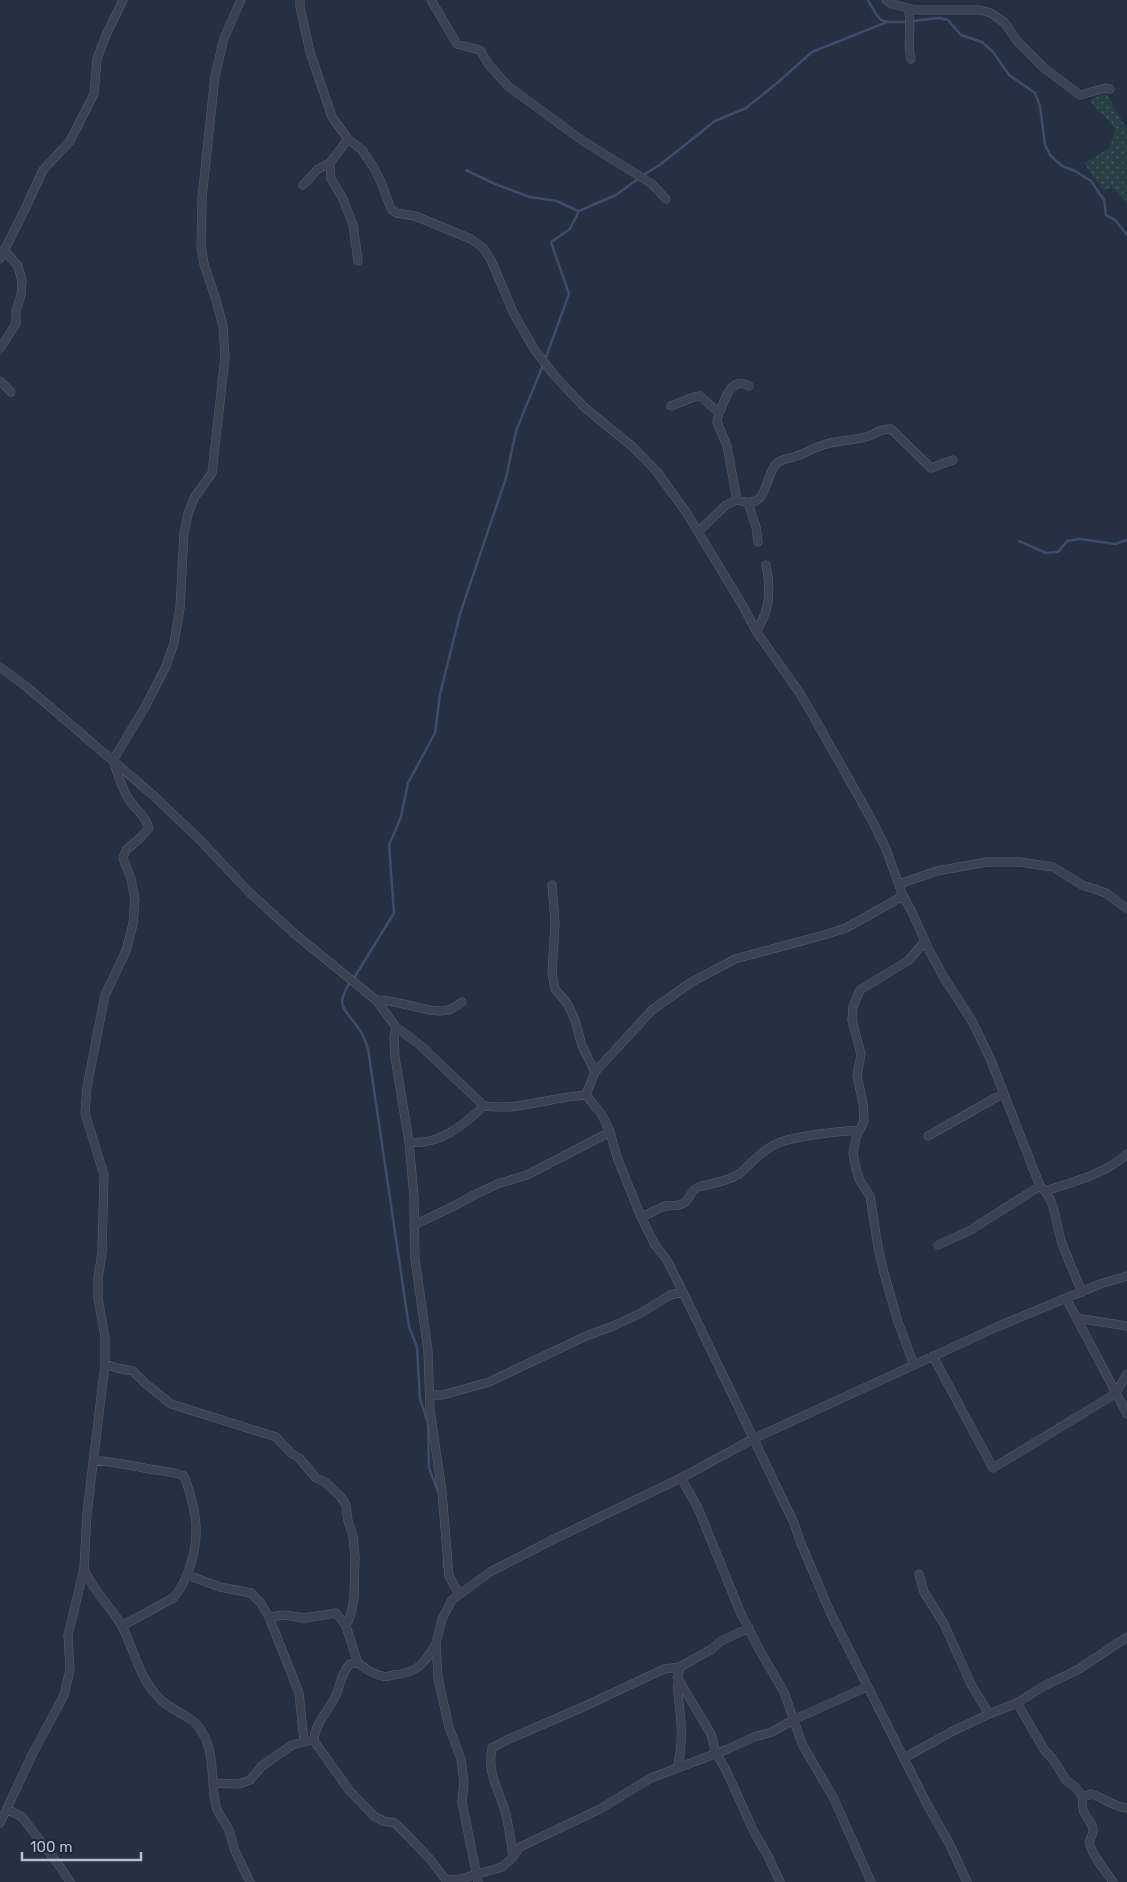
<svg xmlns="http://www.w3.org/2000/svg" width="1127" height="1882" viewBox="0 0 1127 1882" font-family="Rubik,sans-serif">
<defs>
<pattern id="green-dots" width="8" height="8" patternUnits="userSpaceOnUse" patternTransform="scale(1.25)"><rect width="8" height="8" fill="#283f44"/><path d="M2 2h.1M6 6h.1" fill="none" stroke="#45595e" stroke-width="1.8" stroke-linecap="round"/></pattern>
</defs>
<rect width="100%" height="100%" fill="#263043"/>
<path fill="url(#green-dots)" d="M 1106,93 L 1127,129 L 1127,204 L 1112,187 L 1104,191 L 1084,163 L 1110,148 L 1115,128 L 1089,100 Z"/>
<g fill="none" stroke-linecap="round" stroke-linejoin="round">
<path stroke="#3c4c6b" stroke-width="2.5" d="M 868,0 C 881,25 880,22 908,22
M 913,21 L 939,18 L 948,20 L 961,35 L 982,42 L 993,52 L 1009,75 L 1035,93 L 1040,106 L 1045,145 L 1050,155 L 1062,166 L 1075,171 L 1091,181 L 1104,200 L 1106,215 L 1115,220 L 1127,235
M 466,170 L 495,184 L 530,197 L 557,201 L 578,211
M 642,176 L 661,164 L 715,121 L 746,108 L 777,83 L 812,52 L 887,22
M 546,357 L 569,294 L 551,242 L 570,229 L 579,211 L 616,195 L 638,179
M 1019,541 L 1046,553 L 1058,552 L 1067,541 L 1080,539 L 1115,544 L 1127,540
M 354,978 L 394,913 L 389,845 L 401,817 L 408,783 L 435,733 L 440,694 L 460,614 L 506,478 L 516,431 L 543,365
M 349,984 C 333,1009 349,1011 360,1031 C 364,1036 366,1043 368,1049 L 409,1327 L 417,1347 L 420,1399 L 428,1423 L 429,1468 L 438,1491
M 444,1559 L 444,1567"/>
<defs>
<path id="minor" d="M 300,0 L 300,7 L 310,52 L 332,117 L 348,139 L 362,150 L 374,168 L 381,182 L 391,209 L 396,213 L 415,216 L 471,239 L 483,248 L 491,260 L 513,312 L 534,349 L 554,375 L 584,407 L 634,448 L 657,472 L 686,512 L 743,606 L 756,631 L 799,692 L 816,721 L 873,822 L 886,849 L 903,896 L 911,910 L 929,950 L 943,976 L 972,1021 L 990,1058 L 1040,1186 C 1055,1198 1056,1223 1061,1240 C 1067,1258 1075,1275 1082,1292
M 431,0 L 457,44 L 480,50 L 489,65 L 508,86 L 580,139 L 652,184 L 666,199
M 886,0 L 892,4 L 916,10 L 980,10 L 991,13 L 1005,23 L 1017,41 L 1044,68 L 1080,95 L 1105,88 L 1110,89
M 908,8 C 913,28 906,41 911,59
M 330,163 L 331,179 L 343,199 L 353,225 L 358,261
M 303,185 L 318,169 L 330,163 L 348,139
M 0,259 L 26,207 L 43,170 L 70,141 L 94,94 L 97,59 L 106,35 L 123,0
M 0,348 L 16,324 L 16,311 L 21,295 L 22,281 L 18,266 L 4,250
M 0,381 L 11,392
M 671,406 L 694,397 L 700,396 L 719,413
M 737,500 L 727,446 L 717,422 C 717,416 720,412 722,406 C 727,394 733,377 749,386
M 748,503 L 756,527 L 758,542
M 698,532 L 726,505 L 737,500 C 770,511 763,479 776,464 C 781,459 788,459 794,457 C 804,454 813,448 823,445 C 837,440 854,441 869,436 C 876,433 882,428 891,429 L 931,468 L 953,460
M 756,631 C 770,612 771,588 766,565
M 0,667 L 28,688 L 154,796 L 200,840 L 249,892 L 296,935 L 376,1000 L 396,1027 L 420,1045 L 484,1106 C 519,1111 551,1097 586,1095 L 602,1115 L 610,1132 L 617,1157 L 641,1217 L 655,1245 L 667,1260 L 683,1292 L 794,1523 L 800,1541 L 830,1612 L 928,1806 L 949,1843 L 967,1882
M 899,884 L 937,871 L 987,862 L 1020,862 L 1053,867 L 1082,885 L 1106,893 L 1127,909
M 552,885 L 555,923 L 552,973 L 555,989 L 567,1003 L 575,1020 L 582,1046 L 595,1072
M 376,1000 C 399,999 430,1015 448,1010 C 453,1009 458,1005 462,1002
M 396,1027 L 394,1037 L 395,1057 L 409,1142 L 414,1197 L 415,1259 L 428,1351 L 430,1410 L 442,1492 L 449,1576 L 459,1594
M 586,1095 L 595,1072 L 652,1010 L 690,983 L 735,959 L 824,935 L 846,928 L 903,896
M 928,1136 L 995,1098 L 1004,1094
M 409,1142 C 439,1146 463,1125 484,1106
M 1045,1191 C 1073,1182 1105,1174 1127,1154
M 641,1217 C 649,1214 659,1208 665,1206 C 672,1205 678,1207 684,1203 C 690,1199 691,1189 699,1187 C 712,1183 727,1182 739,1174 C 751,1164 760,1152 774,1145 C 790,1136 841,1131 860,1130
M 414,1225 L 456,1205 L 472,1196 L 497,1184 L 527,1175 L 610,1132
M 938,1245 L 969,1231 L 1040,1186
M 1067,1300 L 1127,1414
M 1076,1318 L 1127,1326
M 933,1356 L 993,1468 L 1115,1394 L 1127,1374
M 105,1364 L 117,1368 L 133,1371 L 145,1383 L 171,1404 L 276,1437 L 291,1453 L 299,1458 L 316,1478 L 325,1482 L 341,1497 L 346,1505 L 348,1521 L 353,1536 L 355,1557 L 354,1597 L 351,1614 L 346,1626
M 914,1365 L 898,1322 L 884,1273 L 878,1247 L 870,1196 L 860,1181 L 856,1169 L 853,1154 L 856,1138 L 864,1121 L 863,1103 L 857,1076 L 861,1054 L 852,1020 L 853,1007 L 860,990 L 909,960 L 925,941
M 430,1395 L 443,1395 L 489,1382 L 586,1336 L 613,1326 L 639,1314 L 670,1295 L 683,1292
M 93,1460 C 112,1462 130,1465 149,1469 C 161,1471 172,1471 184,1476 C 190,1491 197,1518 196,1533 C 196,1552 187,1584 173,1598 L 122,1626
M 681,1478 L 698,1508 L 741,1614 L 760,1651 L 784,1692 L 802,1744 L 834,1799 L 871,1882
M 84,1569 C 92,1590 111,1606 122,1626 C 134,1650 139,1677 158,1697 C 171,1712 192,1714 202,1732 C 216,1755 210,1781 216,1806 C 218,1815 223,1819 227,1826 C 231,1833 232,1843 235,1851 C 240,1861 245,1872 250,1882
M 919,1574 L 924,1592 L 944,1624 L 971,1684 L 989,1714
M 187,1575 L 220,1587 L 251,1593 L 260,1602 L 269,1617 L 299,1693 L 304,1742
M 269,1617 L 285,1615 L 304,1618 L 336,1613 L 346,1626 L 358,1663
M 435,1645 C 424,1665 416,1673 393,1675 C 390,1676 385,1677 382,1676 C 373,1675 365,1668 358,1663 L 350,1664 C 341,1673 341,1684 336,1695 C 328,1712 315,1722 314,1741 L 349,1790 L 374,1816 L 383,1821 L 395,1823 L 404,1832 L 430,1859 L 446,1880 L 460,1879 L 502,1867 L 513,1857 L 520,1847 L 600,1809 L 651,1778 L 728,1749 L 754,1737 L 772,1732 L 793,1720 L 867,1687
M 677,1677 L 711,1734 L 716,1753 L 726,1770 L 754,1832 L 768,1856 L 780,1882
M 1017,1703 L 1045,1751 L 1052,1758 L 1066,1780 L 1075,1787 L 1083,1797 C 1080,1819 1092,1817 1093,1830 C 1094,1835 1088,1838 1090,1845 C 1092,1855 1107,1873 1113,1882
M 904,1758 L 953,1731 L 989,1714 L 1017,1703 L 1044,1686 L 1079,1669 L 1127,1637
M 677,1768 C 681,1753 682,1738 681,1723 C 680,1704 675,1686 680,1667 L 712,1649 L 721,1641 L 749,1628
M 214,1783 L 239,1784 L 250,1780 L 262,1766 L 292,1745 L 308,1741
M 1083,1797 L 1091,1794 C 1104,1798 1114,1807 1127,1808
M 7,1809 L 22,1817 L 61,1868 L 70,1882
M 0,1823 L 32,1755 L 64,1695 L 70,1670 L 68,1635 L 84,1569 L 87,1513 L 105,1364 L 105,1337 L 98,1298 L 98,1279 L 102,1252 L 104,1175 L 85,1113 L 87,1087 L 105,995 L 126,951 L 133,924 L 135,900 L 131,879 L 123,858 L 126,850 L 140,838 L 149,828 C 145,815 135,809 128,798 C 121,786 117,773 113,760 L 145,707 L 166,666 L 174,643 L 180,608 L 184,533 L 188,514 L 194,498 L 212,473 L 225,357 L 223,326 L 216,300 L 204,264 L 201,245 L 202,198 L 215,76 L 224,38 L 241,0
M 513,1857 C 511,1841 509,1826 505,1811 C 498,1787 487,1774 492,1748 L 509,1739 L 583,1707 L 664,1669 L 680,1667
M 478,1882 L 462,1802 L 464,1782 L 461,1759 L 449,1727 L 438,1678 L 436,1643 L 442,1619 L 452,1600 L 490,1572 L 552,1540 L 681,1478 L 753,1439 L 999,1326 L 1100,1284 L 1127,1276"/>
</defs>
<use href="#minor" stroke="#565e6d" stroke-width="9"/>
<use href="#minor" stroke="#3b4352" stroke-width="8"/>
</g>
<path d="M22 1852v8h119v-8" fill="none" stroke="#b8becc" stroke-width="2.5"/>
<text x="30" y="1852" font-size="15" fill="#b8becc" stroke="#1f2838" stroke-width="4" paint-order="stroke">100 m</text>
</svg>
